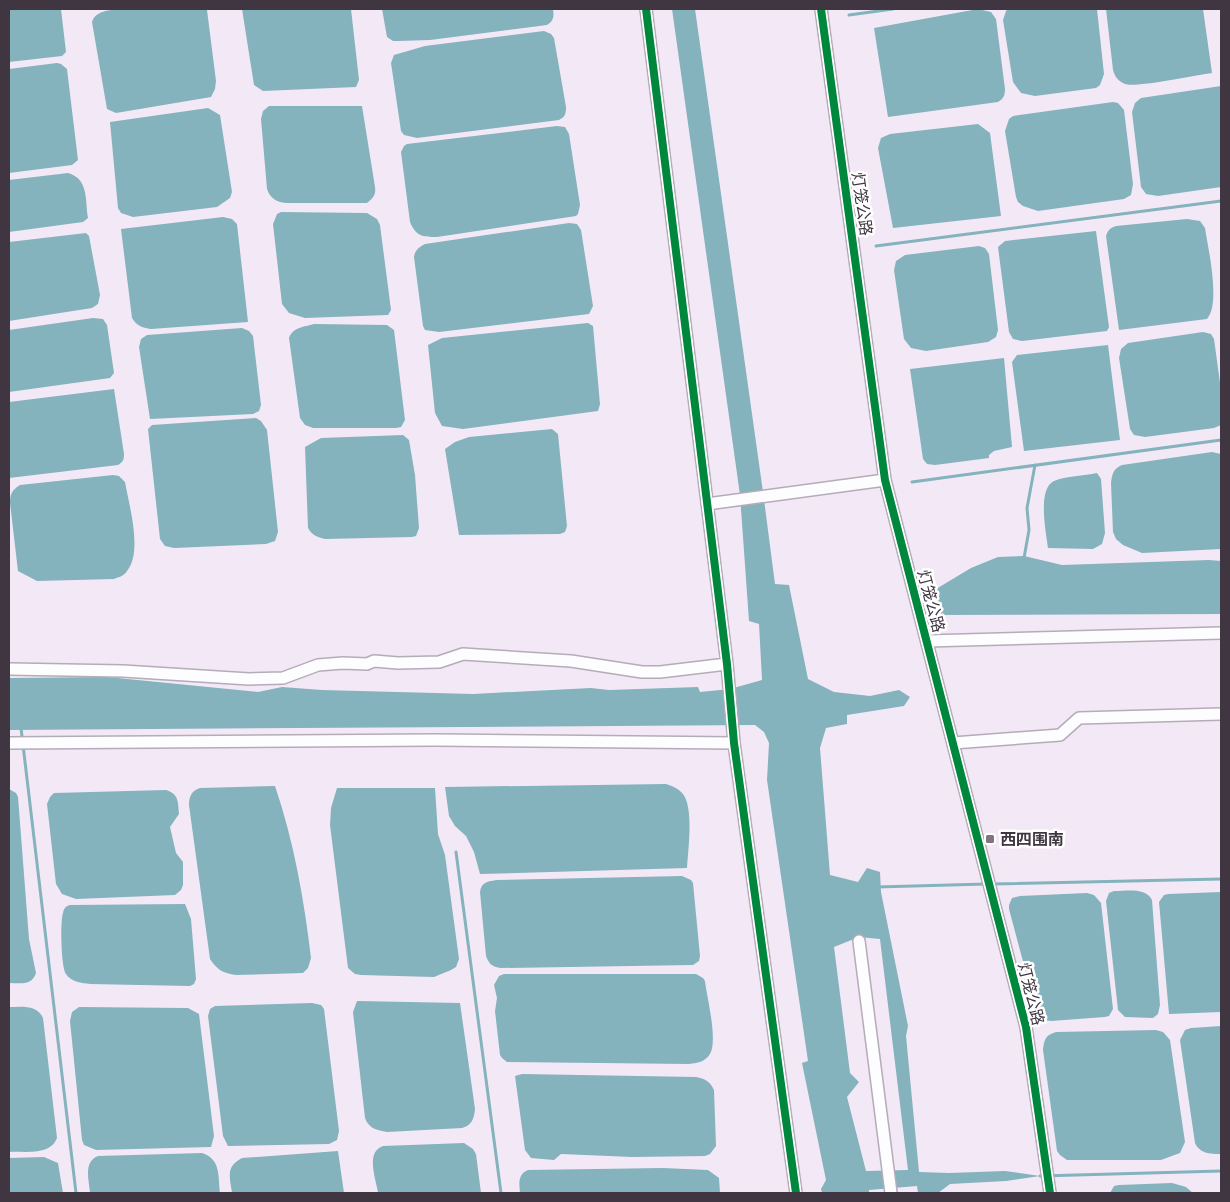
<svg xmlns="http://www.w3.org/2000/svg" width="1230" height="1202" viewBox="0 0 1230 1202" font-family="'Public Sans','Noto Sans SC',sans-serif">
<rect width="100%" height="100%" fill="#f3e9f6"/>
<path fill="#84b2bd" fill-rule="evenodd" d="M 9,9 L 61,9 L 66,52 L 62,56 L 9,62 Z
M 125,9 L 205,9 L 207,10 L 216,81 L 215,89 L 211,97 L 116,113 L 107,109 L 92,22 C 96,9 113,10 125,9 Z
M 242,9 L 351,9 L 359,80 L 356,87 L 263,91 L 254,85 Z
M 382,9 L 553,9 C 554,16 554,21 547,25 L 430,40 L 398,41 L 393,41 L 387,37 Z
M 672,9 L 695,9 L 763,492 L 775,584 L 789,585 L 808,679 L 834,692 L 870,696 L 899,690 L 910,697 L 904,706 L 847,715 L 847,724 L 826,728 L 820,748 L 830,875 L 858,882 L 867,868 L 880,872 L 881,892 L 908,1026 L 906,1036 L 919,1172 L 949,1173 L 1005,1171 L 1040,1176 L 1006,1181 L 950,1184 L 938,1193 L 918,1193 L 917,1186 L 869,1190 L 869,1193 L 822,1193 L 821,1189 L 826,1180 L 802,1063 L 808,1061 L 767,780 L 769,743 L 764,732 L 755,725 L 9,730 L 9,678 L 107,677 L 258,692 L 282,687 L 322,690 L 473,694 L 591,688 L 609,690 L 698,687 L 700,692 L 730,689 L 762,680 L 759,624 L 749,621 L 740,495 ZM 859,937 L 880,939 L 908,1170 L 866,1171 L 847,1097 L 859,1082 L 850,1073 L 834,947 Z
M 978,9 L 991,12 L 996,19 L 1005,89 C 1005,96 1003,99 998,102 L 888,117 L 874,28 Z
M 1008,9 L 1097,9 L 1104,74 L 1100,85 L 1096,88 L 1035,96 L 1021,93 L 1013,82 L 1003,20 L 1006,11 Z
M 1106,9 L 1203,9 L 1212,73 C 1196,75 1136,88 1125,84 C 1118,81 1115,77 1113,70 Z
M 544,31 L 551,34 L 554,38 L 566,107 C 566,114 565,117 559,120 L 417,138 L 404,135 L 401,131 L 391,63 L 394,55 L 425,46 Z
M 57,63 L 61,64 L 67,69 L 78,160 L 72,165 L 9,173 L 9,69 Z
M 1221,86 L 1221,187 L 1158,196 L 1146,194 L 1141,187 L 1132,112 L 1135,103 L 1141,98 Z
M 1113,102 L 1118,103 L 1124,110 L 1133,184 L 1131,195 L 1124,199 L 1038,211 L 1023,206 L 1018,202 L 1016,197 L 1005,131 L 1009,119 L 1013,116 Z
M 269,106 L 362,106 L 375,187 C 376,194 374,198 367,203 L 286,203 C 276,202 270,198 267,189 L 261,119 L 263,111 Z
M 208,108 L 220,115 L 232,192 L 230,198 L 217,207 L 133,217 L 121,213 L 118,208 L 110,122 Z
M 978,124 L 990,133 L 1001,216 L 893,228 L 878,148 L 881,138 L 890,134 Z
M 557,126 L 565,127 L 569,134 L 580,205 L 578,214 L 576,216 L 437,237 C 422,237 416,236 410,222 L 401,152 L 404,146 L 407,144 Z
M 68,173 C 89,179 85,200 88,218 L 83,222 L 9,232 L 9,180 Z
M 281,212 L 367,213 L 377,219 L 380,225 L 391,310 L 388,315 L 305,318 L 289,313 L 282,304 L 273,224 L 277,214 Z
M 223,217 L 232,219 L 237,224 L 248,322 L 151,329 C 142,328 136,325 132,318 L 121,229 Z
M 1187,219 L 1200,221 L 1205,228 C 1208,248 1221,304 1207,319 L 1119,330 L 1106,236 C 1108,230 1110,228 1116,226 Z
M 569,223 L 577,224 L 581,230 L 593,306 L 589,314 L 439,332 L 425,330 L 423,326 L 414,257 C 415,250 419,247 425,244 Z
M 1096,231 L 1109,327 L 1107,331 L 1022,341 L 1013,339 L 1009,332 L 998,247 L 1005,241 Z
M 86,233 L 89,236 L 100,295 L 98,304 L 92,308 L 9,321 L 9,242 Z
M 979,246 L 985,248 L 989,254 L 998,330 L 996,337 L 988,342 L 926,351 L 911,348 L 904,339 L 894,270 L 896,261 L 905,255 Z
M 93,318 L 103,319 L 107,325 L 114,373 L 110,378 L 9,392 L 9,330 Z
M 588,323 L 593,326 L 600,404 L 598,411 L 463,429 L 442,426 L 435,413 L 428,345 L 442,338 Z
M 314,324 L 387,325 L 394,330 L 405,420 L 401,427 L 396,428 L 313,428 L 305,425 L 300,418 L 289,338 C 293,327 304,327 314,324 Z
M 242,328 L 249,331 L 253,336 L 261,405 L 259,411 L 253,414 L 150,419 L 139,347 L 141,339 L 147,335 Z
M 1203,332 L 1211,334 L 1214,339 L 1221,390 L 1221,425 L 1214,428 L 1145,437 L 1134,435 L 1130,429 L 1119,358 L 1121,349 L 1128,343 Z
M 1108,345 L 1120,440 L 1024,451 L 1012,362 L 1017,355 Z
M 1004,358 L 1012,447 L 994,451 L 989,455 L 989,458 L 935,465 L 927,464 L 923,459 L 910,369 Z
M 114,389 L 124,454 C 124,460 123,462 118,465 L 9,478 L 9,402 Z
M 256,418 L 261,421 L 267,430 L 278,532 L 275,541 L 266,544 L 174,548 L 165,546 L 160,539 L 148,429 L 152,425 Z
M 552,429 L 558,434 L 567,526 L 565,532 L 560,534 L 459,535 L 445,449 L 455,442 L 469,437 Z
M 403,435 L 409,440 L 415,475 L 419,528 L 416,536 L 412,537 L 325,539 C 317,537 312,535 308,528 L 305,447 L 321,438 Z
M 1212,452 L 1221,454 L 1221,549 L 1142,553 L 1123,545 L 1116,539 L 1113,532 L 1111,483 C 1112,474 1113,469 1122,465 Z
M 1097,473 L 1101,479 L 1105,533 L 1102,544 L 1093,549 L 1048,548 C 1046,532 1037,489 1054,481 C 1066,476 1084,476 1097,473 Z
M 113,475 L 119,476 L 125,482 C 129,505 143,552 127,571 C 124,576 119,577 114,579 L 37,581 L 18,571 L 10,503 C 10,494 12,490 20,485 Z
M 1024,556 L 1062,565 L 1209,560 L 1221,561 L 1221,614 L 933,615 L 925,588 L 936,589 L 971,568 L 998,557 Z
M 666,784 C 672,786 678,788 683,794 C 694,809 688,849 687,868 L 480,874 L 474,852 L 466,836 L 455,826 L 449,816 L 445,787 Z
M 275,786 C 294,842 304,899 311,958 L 308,968 L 303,973 L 236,975 C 223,973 217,970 210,959 L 189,805 C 189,797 191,791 200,788 Z
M 337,788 L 435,788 L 438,834 L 445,855 L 459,959 L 456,967 L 451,970 L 434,977 L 361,975 L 355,974 L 348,968 L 330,825 L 331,808 Z
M 9,789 L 16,793 L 18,797 L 29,939 L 36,973 C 32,986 20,983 9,983 Z
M 166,790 C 179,794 178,802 179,814 L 170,827 L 176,853 L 183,862 L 183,885 L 181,890 L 175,895 L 76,899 L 62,894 L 56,884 L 47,804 L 50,797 L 54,793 Z
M 682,876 L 691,880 L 693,883 L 700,956 L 699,961 L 693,965 L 501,968 C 492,967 489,964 486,956 L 480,892 C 481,882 489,881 497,880 Z
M 1114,891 C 1126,891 1146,887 1152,900 L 1160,1005 L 1158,1014 L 1153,1018 L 1125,1017 L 1118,1010 L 1106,901 L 1109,893 Z
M 1221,892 L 1221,1012 L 1169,1014 L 1159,902 L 1164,895 L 1168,894 Z
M 1087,893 L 1094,895 L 1101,903 L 1113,1009 L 1109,1016 L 1105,1017 L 1051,1021 L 1044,1020 L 1037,1014 L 1009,909 L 1009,905 L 1012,898 L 1020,896 Z
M 185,904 L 191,919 L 196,979 L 194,984 L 190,986 L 90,984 C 82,983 71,982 66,974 C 61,967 60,922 63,913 C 64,908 66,906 70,905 Z
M 504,974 L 696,974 L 703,978 L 705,981 C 707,998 718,1040 710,1054 C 705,1062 697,1063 689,1064 L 507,1062 L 502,1058 L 500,1055 L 495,1011 L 497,998 L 494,985 L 499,976 Z
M 357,1001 L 460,1003 L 475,1109 C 474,1119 472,1125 462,1128 L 387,1132 C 377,1130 369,1129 365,1118 L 353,1012 Z
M 312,1003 L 321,1005 L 324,1009 L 339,1131 L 337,1140 L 329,1144 L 228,1146 L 223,1136 L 208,1016 L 210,1009 L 215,1006 Z
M 9,1007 C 21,1007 37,1004 43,1018 L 57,1138 C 50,1156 25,1151 9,1152 Z
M 79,1007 L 188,1008 L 199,1014 L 214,1136 L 211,1147 L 96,1150 L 84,1145 L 82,1140 L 70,1021 L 72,1012 Z
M 1221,1026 L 1221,1154 C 1211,1154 1200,1154 1195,1143 L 1180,1040 L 1185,1030 L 1191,1028 Z
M 1156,1030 L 1163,1032 L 1170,1040 L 1185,1142 L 1180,1153 L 1161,1160 L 1067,1160 L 1060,1155 L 1057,1151 L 1043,1050 C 1044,1039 1046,1035 1056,1032 Z
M 522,1074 L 696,1077 C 705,1079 710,1081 714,1090 L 716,1146 L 710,1154 L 705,1156 L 632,1157 L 561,1154 L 554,1160 L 531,1158 L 525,1150 L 515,1076 Z
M 464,1143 L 473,1149 L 476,1154 L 481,1193 L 378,1193 C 376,1179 365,1152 383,1146 Z
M 338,1151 L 344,1193 L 232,1193 C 230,1177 225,1167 242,1158 Z
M 202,1153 C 221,1159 218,1176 220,1193 L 90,1193 C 89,1180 83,1162 98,1156 Z
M 44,1157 L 58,1163 L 63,1193 L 9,1193 L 9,1158 Z
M 663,1168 L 708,1170 L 719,1178 L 720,1193 L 520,1193 C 519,1183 518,1174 528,1170 Z
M 1172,1183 L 1186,1187 L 1193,1193 L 1110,1193 L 1114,1186 L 1119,1185 Z"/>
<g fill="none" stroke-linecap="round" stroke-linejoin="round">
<path stroke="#84b2bd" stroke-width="3" d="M 849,15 L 893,9
M 876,246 L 1221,201
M 912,482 L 1221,440
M 1024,558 L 1029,530 L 1027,508 L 1035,465
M 21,728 L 76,1193
M 456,852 L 501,1193
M 992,884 L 1221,879
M 877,887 L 986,884
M 1040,1176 L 1221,1171"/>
<defs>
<path id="minor" d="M 646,9 L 727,664 L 734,743 L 796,1193
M 821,9 L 885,480 L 1026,1027 L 1050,1193
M 707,504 L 885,480
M 927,641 L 1221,633
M 9,669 L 123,671 L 249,679 L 283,678 L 318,665 L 343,663 L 367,664 L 374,661 L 398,663 L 439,662 L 463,654 L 571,661 L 642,672 L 660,672 L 727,664
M 9,743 L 435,740 L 734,743
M 953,743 L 1060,735 L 1079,718 L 1221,714
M 859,941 L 891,1193"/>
</defs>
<use href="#minor" stroke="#b4acb7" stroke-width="14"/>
<use href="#minor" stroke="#fdfcfe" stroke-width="11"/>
<defs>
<path id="cycleway" d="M 646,9 L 727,664 L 734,743 L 796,1193
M 821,9 L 885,480 L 1026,1027 L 1050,1193"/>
</defs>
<use href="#cycleway" stroke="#fff" stroke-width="11"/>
<use href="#cycleway" stroke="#00873e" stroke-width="8"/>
</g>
<rect fill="#7e7580" stroke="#fff" stroke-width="2" x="985" y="834" width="10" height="10" rx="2.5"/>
<g text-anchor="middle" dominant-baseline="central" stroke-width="5" stroke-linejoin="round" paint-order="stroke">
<g font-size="16" fill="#3f3641" stroke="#fff">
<text transform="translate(862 204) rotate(82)">灯笼公路</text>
<text transform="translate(931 601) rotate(75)">灯笼公路</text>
<text transform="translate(1031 994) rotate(76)">灯笼公路</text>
</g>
<g font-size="16" font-weight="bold" fill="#3f3641" stroke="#fff" text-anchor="start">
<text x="1000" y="839">西四围南</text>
</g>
</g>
<rect width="1230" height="1202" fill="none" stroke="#3f3641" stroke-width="20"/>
</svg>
